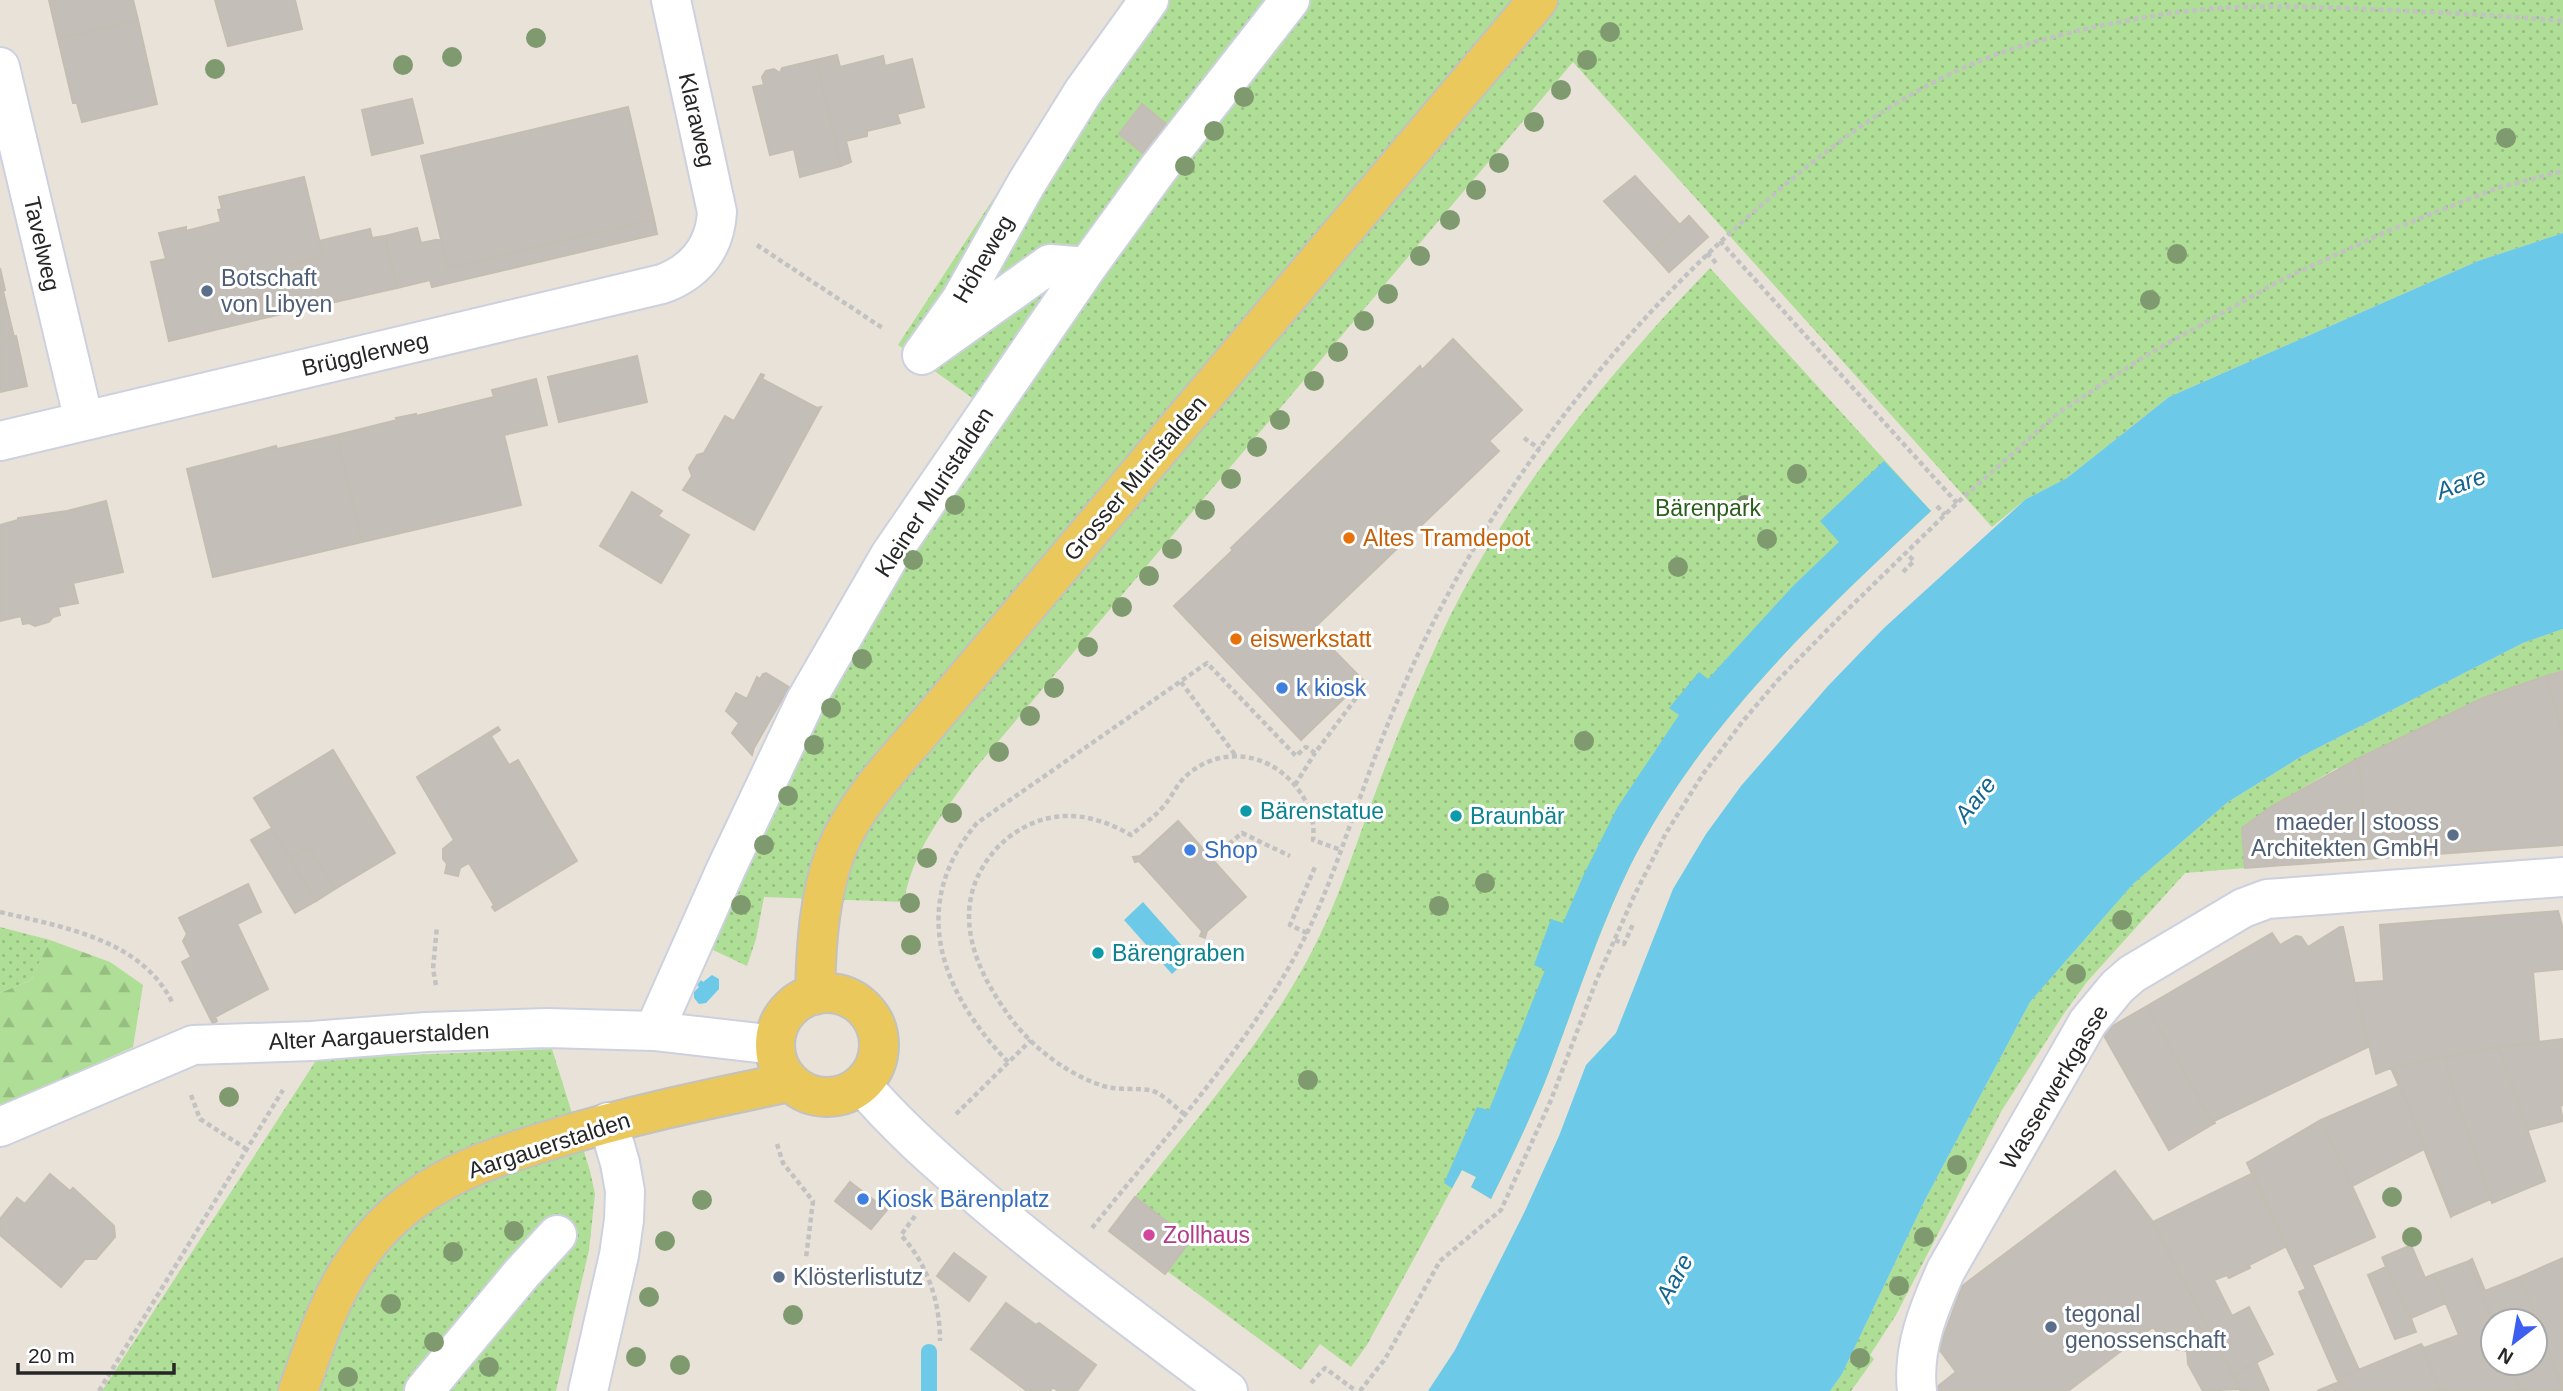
<svg xmlns="http://www.w3.org/2000/svg" width="2563" height="1391" viewBox="0 0 2563 1391" font-family="Arial,sans-serif">
<defs>
<pattern id="grass-dots" width="8" height="8" patternUnits="userSpaceOnUse" patternTransform="scale(1.75)"><rect width="8" height="8" fill="#afde96"/><path d="M2 2h.1M6 6h.1" fill="none" stroke="#96be81" stroke-width="1.8" stroke-linecap="round"/></pattern>
<pattern id="forest-firs" width="22" height="20" patternUnits="userSpaceOnUse" patternTransform="scale(1.75)"><rect width="22" height="20" fill="#afde96"/><path d="M5 1l3.5 6h-7zM16 11l3.5 6h-7z" fill="#96be81"/></pattern>
</defs>
<rect width="100%" height="100%" fill="#e9e2d8"/>
<path fill="url(#grass-dots)" d="M 1123,0 L 2563,0 L 2563,233 L 2478,261 L 2169,397 L 2067,478 L 2026,499 L 1992,527 L 1573,62 L 974,770 C 944,812 912,851 904,902 L 764,897 L 756,939 L 747,966 L 711,949 L 730,872 L 992,412 L 898,345 Z
M 1710,268 L 1931,511 C 1817,617 1701,726 1630,866 C 1598,931 1576,1001 1550,1069 C 1533,1113 1512,1157 1491,1199 L 1471,1187 L 1476,1177 L 1462,1170 L 1367,1345 L 1351,1367 L 1320,1344 L 1301,1370 L 1167,1271 L 1191,1240 L 1135,1197 C 1195,1121 1265,1041 1310,955 C 1338,903 1355,846 1376,791 C 1396,737 1418,685 1442,633 C 1504,500 1609,373 1710,268 Z
M 2563,629 L 2563,670 L 2485,696 L 2338,769 L 2337,768 L 2272,806 L 2242,828 L 2245,868 L 2185,873 L 2086,983 L 2063,1015 L 2002,1110 L 1896,1315 L 1870,1355 L 1874,1359 L 1851,1391 L 1830,1391 L 1842,1374 L 1925,1200 L 2030,1002 L 2133,884 L 2228,802 L 2302,756 L 2523,643 Z
M 0,927 L 50,940 L 31,980 L 0,993 Z
M 552,1049 L 590,1171 L 595,1194 L 589,1250 L 556,1391 L 102,1391 L 317,1059 Z"/>
<path fill="url(#forest-firs)" d="M 50,940 L 110,962 L 143,985 L 133,1047 L 0,1107 L 0,993 L 31,980 Z"/>
<path fill="#6dc9e8" d="M 2563,233 L 2563,629 L 2523,643 L 2302,756 L 2228,802 L 2133,884 L 2030,1002 L 1925,1200 L 1842,1374 L 1830,1391 L 1428,1391 L 1455,1350 L 1524,1213 L 1559,1136 L 1586,1065 L 1616,1033 L 1673,889 L 1706,834 L 1741,786 L 1828,686 L 1884,628 L 2026,499 L 2067,478 L 2169,397 L 2478,261 Z
M 1884,461 L 1931,511 C 1817,617 1701,726 1630,866 C 1598,931 1576,1001 1550,1069 C 1533,1113 1512,1157 1491,1199 L 1471,1187 L 1476,1177 L 1462,1170 L 1452,1188 L 1444,1183 L 1477,1107 L 1489,1110 L 1545,970 L 1534,965 L 1551,919 L 1563,923 L 1584,874 L 1617,808 L 1679,715 L 1669,708 L 1699,672 L 1708,679 L 1793,586 L 1839,542 L 1820,521 Z
M 1143,902 L 1191,956 L 1172,974 L 1124,920 Z
M 712,975 L 719,979 L 719,989 L 706,1003 L 699,1004 L 694,998 L 694,992 L 699,987 L 697,985 L 701,980 L 703,982 Z"/>
<g fill="none" stroke-linecap="round" stroke-linejoin="round">
<path stroke="#6dc9e8" stroke-width="16" d="M 929,1352 L 929,1391"/>
</g>
<path fill="#c4beb8" stroke="#c4bdb2" stroke-width="2" d="M 49,0 L 133,0 L 138,20 L 58,39 Z
M 215,0 L 295,0 L 302,29 L 228,46 Z
M 138,20 L 157,104 L 82,122 L 77,103 L 73,103 L 58,39 Z
M 837,55 L 840,67 L 883,56 L 885,66 L 912,59 L 924,107 L 897,114 L 900,123 L 867,131 L 867,136 L 846,141 L 851,162 L 841,166 L 816,60 Z
M 816,60 L 841,166 L 800,177 L 794,149 L 770,155 L 753,87 L 764,85 L 762,77 L 766,71 L 774,69 L 780,73 L 782,68 Z
M 412,99 L 423,143 L 372,155 L 362,110 Z
M 1142,104 L 1166,124 L 1143,153 L 1119,134 Z
M 628,107 L 654,219 L 448,268 L 421,156 Z
M 1635,176 L 1680,225 L 1651,252 L 1604,201 Z
M 304,177 L 323,256 L 291,264 L 292,270 L 255,279 L 264,318 L 169,341 L 151,262 L 166,259 L 159,233 L 186,227 L 186,231 L 221,222 L 218,210 L 222,209 L 219,197 Z
M 1689,216 L 1708,237 L 1669,272 L 1651,252 Z
M 654,219 L 657,234 L 432,287 L 430,280 L 397,288 L 385,236 L 417,228 L 421,243 L 441,239 L 448,268 Z
M 370,229 L 372,238 L 385,236 L 397,288 L 264,318 L 255,279 L 292,270 L 291,264 L 323,256 L 319,241 Z
M 0,268 L 5,290 L 3,291 L 14,337 L 0,340 Z
M 16,336 L 27,386 L 0,392 L 0,340 Z
M 1453,339 L 1522,410 L 1489,441 L 1499,451 L 1313,629 L 1363,680 L 1301,740 L 1174,606 L 1233,550 L 1231,548 L 1420,366 L 1422,370 Z
M 637,356 L 647,402 L 559,422 L 548,377 Z
M 761,374 L 764,375 L 762,379 L 817,408 L 821,407 L 754,530 L 683,490 L 692,476 L 689,468 L 697,455 L 704,453 L 725,416 L 734,421 Z
M 536,379 L 547,425 L 504,435 L 521,505 L 362,542 L 337,435 L 397,420 L 396,418 L 416,414 L 416,416 L 494,397 L 492,390 Z
M 337,435 L 362,542 L 213,577 L 187,469 L 276,446 L 277,449 Z
M 632,492 L 662,511 L 658,516 L 689,535 L 661,583 L 600,546 Z
M 106,501 L 123,572 L 73,583 L 78,603 L 58,607 L 60,615 L 53,617 L 49,622 L 35,626 L 29,623 L 23,624 L 21,616 L 0,621 L 0,525 L 18,520 L 18,518 L 67,511 Z
M 2563,671 L 2563,736 L 2546,676 Z
M 766,673 L 789,687 L 754,748 L 752,755 L 732,733 L 739,723 L 726,711 L 736,693 L 747,699 L 757,677 L 760,679 L 763,674 Z
M 2546,676 L 2563,736 L 2563,845 L 2367,859 L 2359,758 L 2485,697 Z
M 498,727 L 500,730 L 491,736 L 509,765 L 518,760 L 577,861 L 495,911 L 492,907 L 494,905 L 469,863 L 460,868 L 458,876 L 445,873 L 447,864 L 443,859 L 443,849 L 454,840 L 417,777 Z
M 333,750 L 395,853 L 335,889 L 309,847 L 290,858 L 254,798 Z
M 2359,758 L 2367,859 L 2245,868 L 2242,828 L 2272,806 Z
M 1178,821 L 1246,897 L 1207,931 L 1205,938 L 1200,936 L 1202,931 L 1139,861 L 1135,862 L 1133,857 L 1140,856 Z
M 272,828 L 316,901 L 295,913 L 251,840 Z
M 309,847 L 335,889 L 316,901 L 290,858 Z
M 248,884 L 261,912 L 237,924 L 268,989 L 215,1017 L 217,1021 L 213,1024 L 182,962 L 191,957 L 183,941 L 187,934 L 179,918 Z
M 2558,911 L 2563,930 L 2563,969 L 2533,972 L 2539,1043 L 2499,1047 L 2393,1067 L 2376,1074 L 2355,986 L 2356,983 L 2384,981 L 2380,925 Z
M 2340,927 L 2343,927 L 2368,1047 L 2214,1121 L 2215,1123 L 2213,1124 L 2147,1006 L 2272,933 L 2280,945 L 2296,936 L 2301,937 L 2308,947 Z
M 2147,1006 L 2213,1124 L 2169,1150 L 2102,1032 Z
M 2563,1039 L 2563,1105 L 2560,1106 L 2563,1121 L 2528,1130 L 2499,1047 Z
M 2499,1047 L 2545,1181 L 2492,1203 L 2454,1094 L 2445,1057 Z
M 2445,1057 L 2454,1094 L 2491,1199 L 2452,1216 L 2393,1067 Z
M 2393,1067 L 2452,1216 L 2451,1217 L 2424,1149 L 2352,1186 L 2375,1237 L 2321,1120 L 2399,1086 L 2391,1068 Z
M 2321,1120 L 2375,1237 L 2312,1265 L 2359,1370 L 2337,1379 L 2299,1292 L 2306,1289 L 2247,1163 Z
M 2115,1171 L 2153,1222 L 2211,1334 L 2187,1351 L 2169,1348 L 2153,1327 L 2068,1391 L 1932,1391 L 1956,1372 L 1939,1349 L 1962,1286 Z
M 2253,1173 L 2287,1246 L 2249,1265 L 2250,1268 L 2239,1273 L 2229,1278 L 2227,1275 L 2214,1280 L 2232,1316 L 2249,1307 L 2273,1354 L 2237,1372 L 2239,1375 L 2234,1377 L 2153,1222 Z
M 50,1174 L 70,1191 L 73,1188 L 114,1226 L 115,1237 L 96,1259 L 85,1259 L 61,1287 L 0,1235 L 0,1219 L 17,1198 L 25,1204 Z
M 850,1182 L 887,1210 L 871,1229 L 835,1201 Z
M 1135,1197 L 1191,1240 L 1165,1274 L 1109,1231 Z
M 2411,1245 L 2425,1278 L 2434,1274 L 2446,1303 L 2411,1318 L 2416,1332 L 2383,1257 Z
M 954,1253 L 986,1277 L 969,1301 L 937,1276 Z
M 2382,1257 L 2416,1332 L 2395,1339 L 2368,1275 L 2386,1267 Z
M 2563,1258 L 2563,1389 L 2520,1277 Z
M 2472,1259 L 2485,1291 L 2520,1277 L 2563,1391 L 2521,1391 L 2510,1363 L 2535,1363 L 2535,1321 L 2493,1321 L 2469,1261 Z
M 2469,1261 L 2493,1321 L 2493,1363 L 2510,1363 L 2521,1391 L 2440,1391 L 2421,1344 L 2424,1348 L 2459,1335 L 2434,1274 Z
M 1006,1303 L 1036,1325 L 1039,1323 L 1096,1365 L 1077,1391 L 1058,1391 L 1053,1387 L 1050,1391 L 1027,1391 L 971,1349 Z
M 2211,1334 L 2234,1377 L 2242,1391 L 2238,1389 L 2203,1391 L 2188,1364 L 2187,1351 Z
M 2421,1344 L 2440,1391 L 2346,1391 L 2339,1378 Z
M 2256,1362 L 2269,1391 L 2242,1391 L 2234,1377 L 2239,1375 L 2237,1372 Z
M 2339,1378 L 2346,1391 L 2317,1391 L 2339,1382 L 2337,1379 Z"/>
<g fill="none" stroke-linecap="round" stroke-linejoin="round">
<defs>
<path id="minor" d="M 0,67 L 84,421
M 1087,267 L 1050,264 L 922,355 L 961,300 L 1026,184 L 1083,92 L 1149,0
M 0,441 L 662,284 C 695,272 715,248 717,212 L 671,0
M 654,1031 L 726,869 L 805,702 L 890,555 L 1087,267 L 1158,169 L 1290,0
M 862,1085 C 895,1124 933,1158 973,1192 C 1054,1262 1142,1326 1228,1391
M 0,1127 L 193,1045 L 312,1041 L 426,1032 L 547,1028 L 654,1031 L 775,1045
M 424,1391 L 522,1273 L 557,1235
M 588,1391 L 619,1255 L 624,1220 L 625,1191 L 620,1163 L 608,1122
M 1917,1391 C 1912,1349 1929,1308 1946,1270 L 2088,1022 L 2117,987 L 2132,974 L 2243,908 L 2267,899 L 2563,877"/>
<path id="major" d="M775 1045a52 52 0 1 1 104 0a52 52 0 1 1-104 0Z
M 815,995 C 816,947 819,895 836,851 C 856,802 897,760 931,720 L 1538,0
M 298,1391 C 314,1348 327,1303 353,1264 C 369,1240 391,1216 415,1199 C 454,1170 501,1155 547,1141 C 626,1116 708,1099 790,1082"/>
</defs>
<use href="#minor" stroke="#cdd1df" stroke-width="42"/>
<use href="#major" stroke="#c2c2c2" stroke-width="42"/>
<path stroke="#c2c2c2" stroke-width="4.5" stroke-dasharray="5 3.5" stroke-linecap="butt" d="M 1720,241 L 1957,503
M 757,245 L 884,329
M 1707,253 L 1716,263
M 1524,438 L 1540,449
M 1937,506 L 1945,515
M 1903,572 L 1914,561 L 1906,553
M 1181,682 L 1236,756
M 1295,785 L 1315,753
M 1216,855 L 1242,833 L 1290,856
M 0,912 C 62,927 141,939 172,1002
M 1307,933 L 1290,925 L 1315,867
M 1615,940 L 1624,944 L 1633,924
M 436,985 L 433,969 L 437,926
M 1008,1062 C 940,991 908,905 977,823 L 1207,663 L 1296,756 L 1306,747 L 1315,753 L 1368,682
M 191,1095 L 200,1119 L 248,1150
M 956,1114 L 1031,1040
M 1184,1114 C 1175,1107 1160,1091 1149,1090 C 1135,1088 1121,1090 1107,1087 C 1071,1077 1034,1049 1012,1020 C 990,990 970,956 969,918 C 968,865 1013,818 1065,816 C 1088,815 1112,824 1131,835 C 1142,826 1154,817 1163,807 C 1172,797 1176,785 1186,776 C 1215,749 1259,750 1288,778 C 1305,794 1316,817 1313,840 L 1341,850
M 777,1144 L 783,1163 L 813,1201 L 806,1258
M 915,1216 L 901,1235 C 928,1265 940,1302 940,1341
M 1092,1228 C 1165,1137 1250,1045 1303,941 C 1327,894 1343,844 1361,795 C 1382,736 1406,677 1434,621 C 1516,460 1634,313 1772,196 C 1825,150 1880,109 1944,77 C 2012,43 2090,26 2165,14 C 2231,4 2298,6 2364,9 C 2430,12 2497,15 2563,21
M 1311,1383 L 1325,1368 L 1356,1391
M 99,1391 L 283,1090
M 1360,1391 L 1385,1359 L 1440,1261 L 1501,1210 L 1551,1100 L 1597,979 L 1634,896 L 1666,833 L 1703,774 L 1743,721 L 1778,680 L 1839,618 L 1957,503 L 2057,414 L 2145,356 L 2285,278 L 2388,231 L 2497,188 L 2563,171"/>
<use href="#minor" stroke="#fff" stroke-width="38"/>
<use href="#major" stroke="#eac85c" stroke-width="38"/>
</g>
<g fill="#809a70">
<circle cx="1610" cy="32" r="10"/>
<circle cx="536" cy="38" r="10"/>
<circle cx="452" cy="57" r="10"/>
<circle cx="1587" cy="60" r="10"/>
<circle cx="403" cy="65" r="10"/>
<circle cx="215" cy="69" r="10"/>
<circle cx="1561" cy="90" r="10"/>
<circle cx="1244" cy="97" r="10"/>
<circle cx="1534" cy="122" r="10"/>
<circle cx="1214" cy="131" r="10"/>
<circle cx="2506" cy="138" r="10"/>
<circle cx="1499" cy="163" r="10"/>
<circle cx="1185" cy="166" r="10"/>
<circle cx="1476" cy="190" r="10"/>
<circle cx="1450" cy="220" r="10"/>
<circle cx="2177" cy="254" r="10"/>
<circle cx="1420" cy="256" r="10"/>
<circle cx="1388" cy="294" r="10"/>
<circle cx="2150" cy="300" r="10"/>
<circle cx="1364" cy="321" r="10"/>
<circle cx="1338" cy="352" r="10"/>
<circle cx="1314" cy="381" r="10"/>
<circle cx="1280" cy="420" r="10"/>
<circle cx="1257" cy="447" r="10"/>
<circle cx="1797" cy="474" r="10"/>
<circle cx="1231" cy="479" r="10"/>
<circle cx="955" cy="505" r="10"/>
<circle cx="1745" cy="505" r="10"/>
<circle cx="1205" cy="510" r="10"/>
<circle cx="1767" cy="539" r="10"/>
<circle cx="1172" cy="549" r="10"/>
<circle cx="913" cy="560" r="10"/>
<circle cx="1678" cy="567" r="10"/>
<circle cx="1149" cy="576" r="10"/>
<circle cx="1122" cy="607" r="10"/>
<circle cx="1088" cy="647" r="10"/>
<circle cx="862" cy="659" r="10"/>
<circle cx="1054" cy="688" r="10"/>
<circle cx="831" cy="708" r="10"/>
<circle cx="1030" cy="716" r="10"/>
<circle cx="1584" cy="741" r="10"/>
<circle cx="814" cy="745" r="10"/>
<circle cx="999" cy="752" r="10"/>
<circle cx="788" cy="796" r="10"/>
<circle cx="952" cy="813" r="10"/>
<circle cx="764" cy="845" r="10"/>
<circle cx="927" cy="858" r="10"/>
<circle cx="1485" cy="883" r="10"/>
<circle cx="910" cy="903" r="10"/>
<circle cx="741" cy="905" r="10"/>
<circle cx="1439" cy="906" r="10"/>
<circle cx="2122" cy="920" r="10"/>
<circle cx="911" cy="945" r="10"/>
<circle cx="2076" cy="974" r="10"/>
<circle cx="1308" cy="1080" r="10"/>
<circle cx="229" cy="1097" r="10"/>
<circle cx="1957" cy="1165" r="10"/>
<circle cx="2392" cy="1197" r="10"/>
<circle cx="702" cy="1200" r="10"/>
<circle cx="514" cy="1231" r="10"/>
<circle cx="1924" cy="1237" r="10"/>
<circle cx="2412" cy="1237" r="10"/>
<circle cx="665" cy="1241" r="10"/>
<circle cx="453" cy="1252" r="10"/>
<circle cx="1899" cy="1286" r="10"/>
<circle cx="649" cy="1297" r="10"/>
<circle cx="391" cy="1304" r="10"/>
<circle cx="793" cy="1315" r="10"/>
<circle cx="434" cy="1342" r="10"/>
<circle cx="636" cy="1357" r="10"/>
<circle cx="1860" cy="1358" r="10"/>
<circle cx="680" cy="1365" r="10"/>
<circle cx="489" cy="1367" r="10"/>
<circle cx="348" cy="1377" r="10"/>
</g>
<g fill="#5c6f8a" stroke="#fff" stroke-width="2.5">
<circle cx="207" cy="291" r="7"/>
<circle cx="2453" cy="835" r="7"/>
<circle cx="779" cy="1277" r="7"/>
<circle cx="2051" cy="1327" r="7"/>
</g>
<g fill="#e8710a" stroke="#fff" stroke-width="2.5">
<circle cx="1349" cy="538" r="7"/>
<circle cx="1236" cy="639" r="7"/>
</g>
<g fill="#3f7fe0" stroke="#fff" stroke-width="2.5">
<circle cx="1282" cy="688" r="7"/>
<circle cx="1190" cy="850" r="7"/>
<circle cx="863" cy="1199" r="7"/>
</g>
<g fill="#0f9aa8" stroke="#fff" stroke-width="2.5">
<circle cx="1246" cy="811" r="7"/>
<circle cx="1456" cy="816" r="7"/>
<circle cx="1098" cy="953" r="7"/>
</g>
<circle fill="#d1479c" stroke="#fff" stroke-width="2.5" cx="1149" cy="1235" r="7"/>
<g text-anchor="middle" dominant-baseline="central" stroke-width="6" stroke-linejoin="round" paint-order="stroke">
<g font-size="23" fill="#262626" stroke="#fff">
<text transform="translate(697 120) rotate(77)">Klaraweg</text>
<text transform="translate(42 244) rotate(77)">Tavelweg</text>
<text transform="translate(983 259) rotate(-60)">Höheweg</text>
<text transform="translate(365 354) rotate(-13)">Brügglerweg</text>
<text transform="translate(1135 478) rotate(-50)">Grosser Muristalden</text>
<text transform="translate(934 492) rotate(-57)">Kleiner Muristalden</text>
<text transform="translate(379 1036) rotate(-3)">Alter Aargauerstalden</text>
<text transform="translate(2054 1087) rotate(-59)">Wasserwerkgasse</text>
<text transform="translate(549 1145) rotate(-18)">Aargauerstalden</text>
</g>
<g font-size="23" fill="#4e5e75" stroke="#fff" text-anchor="start">
<text x="221" y="278">Botschaft<tspan x="221" dy="26">von Libyen</tspan></text>
<text x="2439" y="822" text-anchor="end">maeder | stooss<tspan x="2439" dy="26">Architekten GmbH</tspan></text>
<text x="793" y="1277">Klösterlistutz</text>
<text x="2065" y="1314">tegonal<tspan x="2065" dy="26">genossenschaft</tspan></text>
</g>
<g font-size="23" fill="#2a5f1b" stroke="#fff">
<text x="1708" y="508">Bärenpark</text>
</g>
<g font-size="23" fill="#c56008" stroke="#fff" text-anchor="start">
<text x="1363" y="538">Altes Tramdepot</text>
<text x="1250" y="639">eiswerkstatt</text>
</g>
<g font-size="23" fill="#366cbe" stroke="#fff" text-anchor="start">
<text x="1296" y="688">k kiosk</text>
<text x="1204" y="850">Shop</text>
<text x="877" y="1199">Kiosk Bärenplatz</text>
</g>
<g font-size="23" fill="#0d838f" stroke="#fff" text-anchor="start">
<text x="1260" y="811">Bärenstatue</text>
<text x="1470" y="816">Braunbär</text>
<text x="1112" y="953">Bärengraben</text>
</g>
<g font-size="23" fill="#b23c85" stroke="#fff" text-anchor="start">
<text x="1163" y="1235">Zollhaus</text>
</g>
<g font-size="24" font-style="italic" fill="#12658f" stroke="#fff">
<text transform="translate(2461 483) rotate(-20)">Aare</text>
<text transform="translate(1975 799) rotate(-52)">Aare</text>
<text transform="translate(1674 1278) rotate(-61)">Aare</text>
</g>
</g>
<g transform="translate(2514 1342) rotate(211)"><circle r="33" fill="#ffffff" stroke="#a8a8a8" stroke-width="2"/>
<path d="M0-5L12 26L0 18L-12 26Z" fill="#3c5ff2"/>
<text y="-10" font-size="19" font-weight="bold" text-anchor="middle" fill="#262626">N</text>
</g>
<path d="M18 1363v10h156v-10" fill="none" stroke="#262626" stroke-width="3.5"/>
<text x="28" y="1363" font-size="21" fill="#262626" stroke="#ffffff" stroke-width="5" paint-order="stroke">20 m</text>
</svg>
